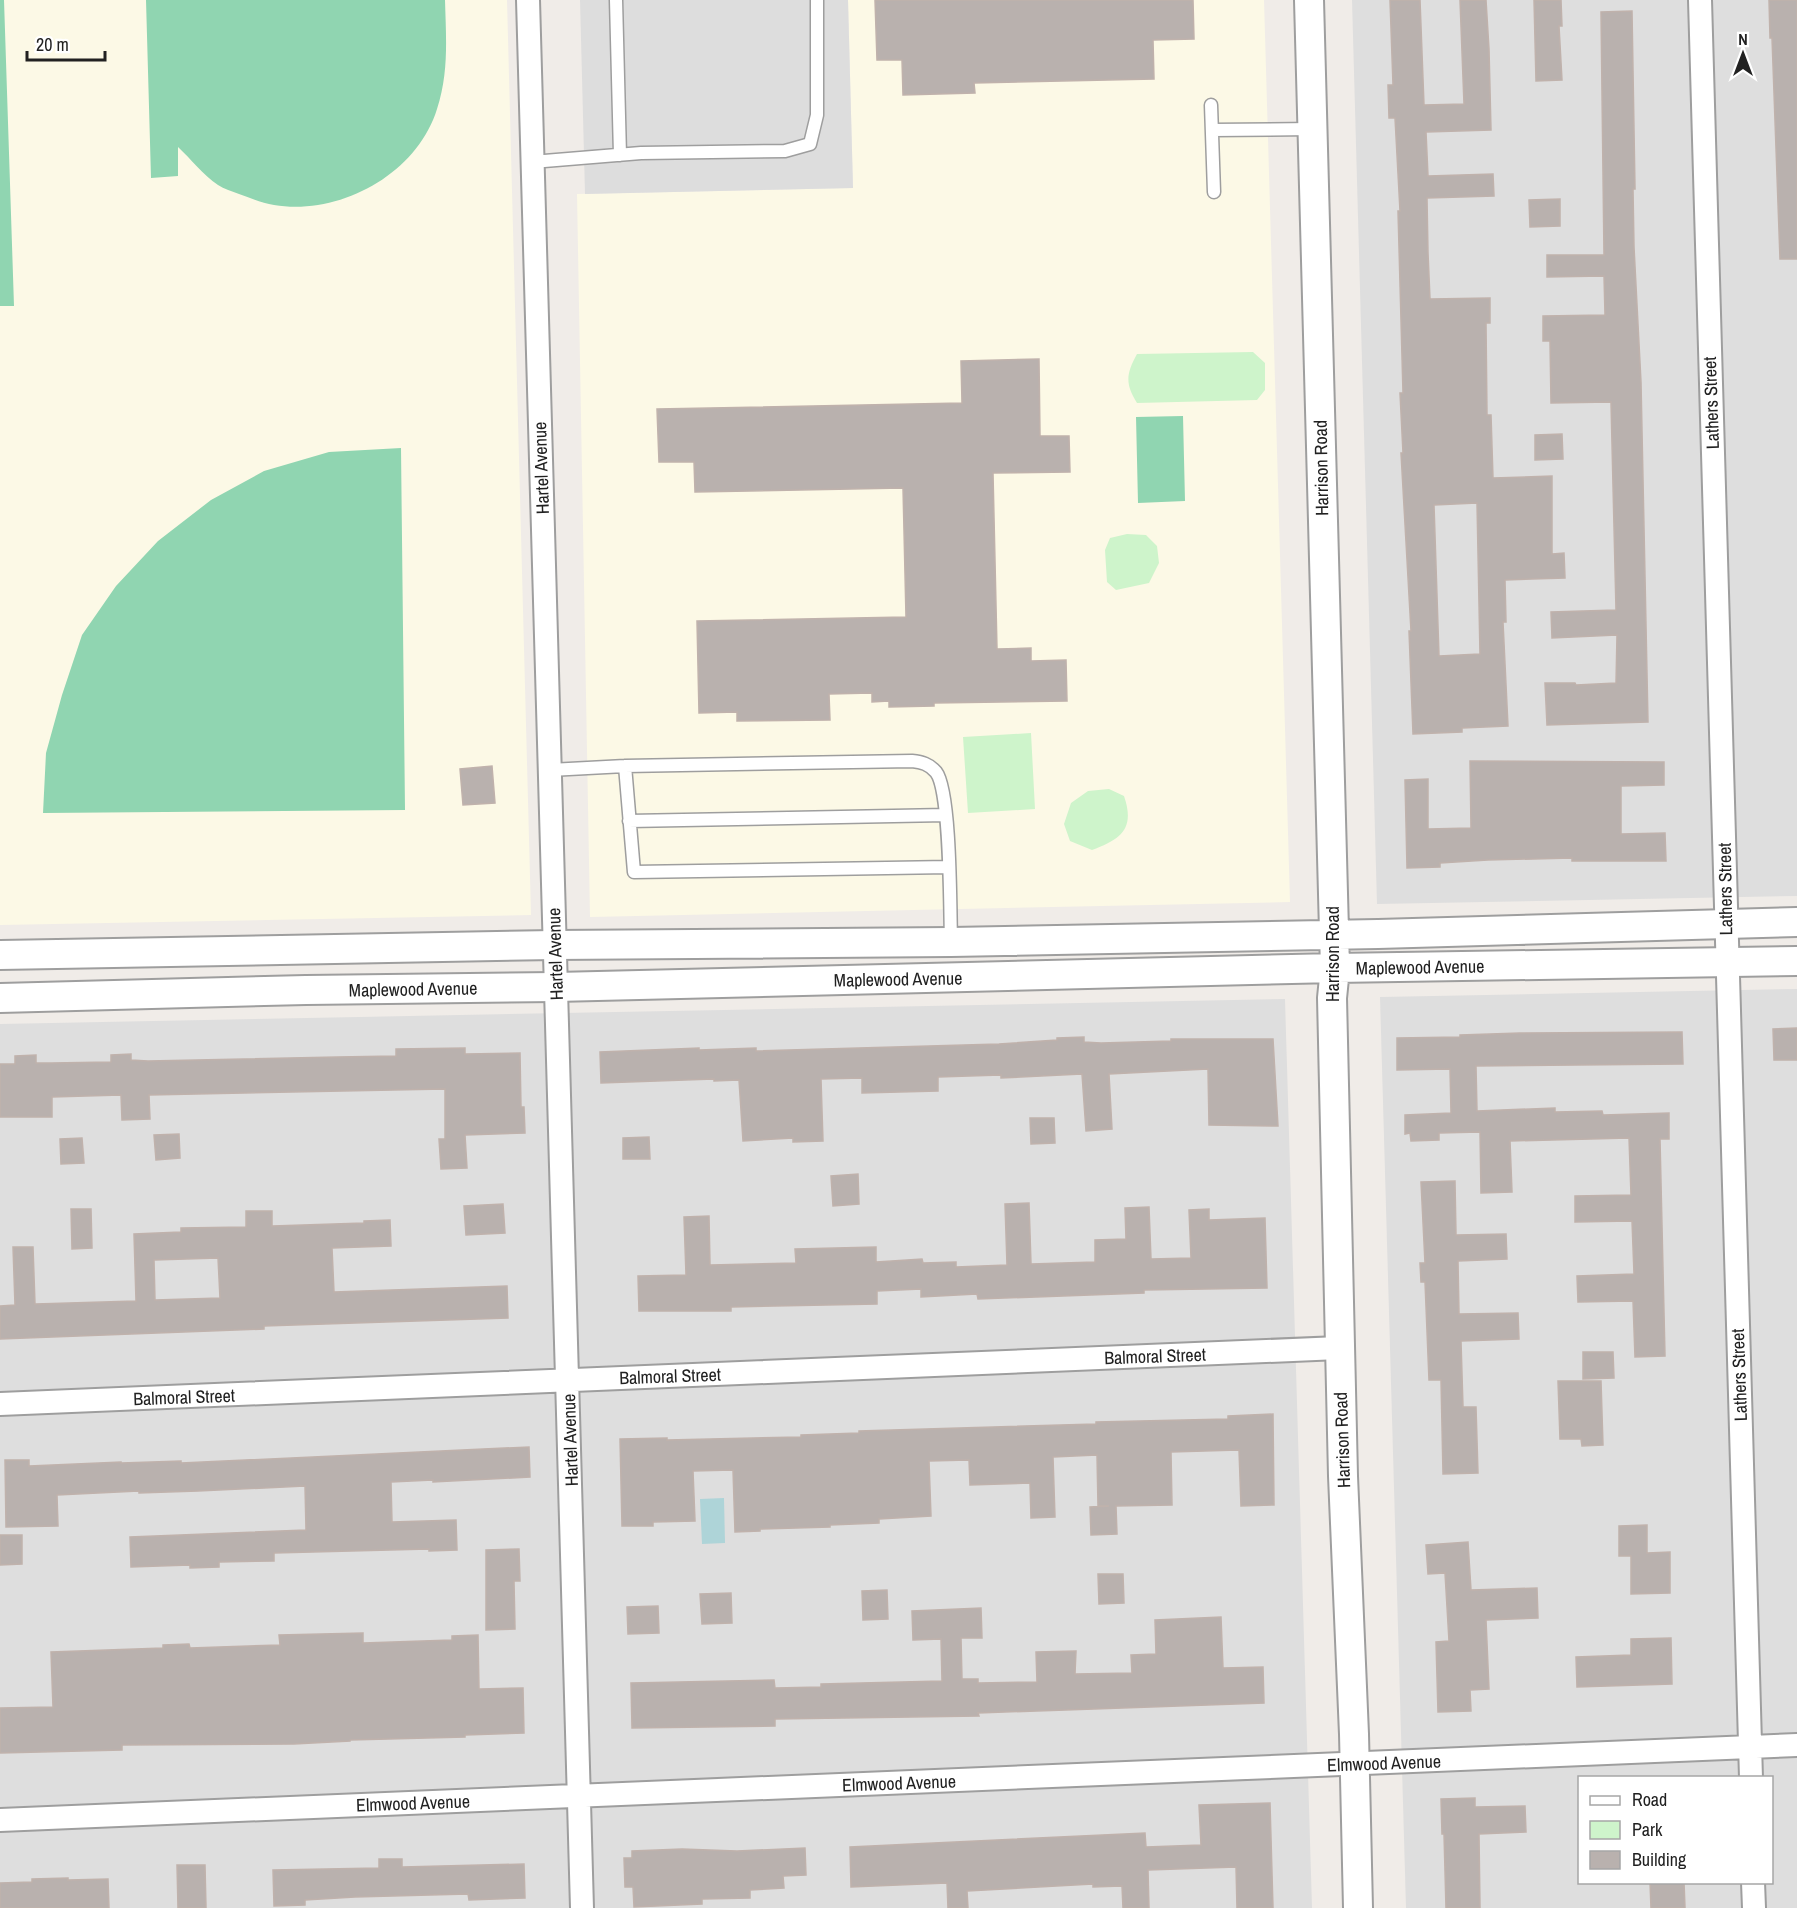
<svg xmlns="http://www.w3.org/2000/svg" width="1797" height="1908" viewBox="0 0 1797 1908" font-family="'Archivo Narrow',sans-serif">
<rect width="100%" height="100%" fill="#f0ece8"/>
<path fill="#dedede" fill-rule="evenodd" d="M 1352,0 L 1797,0 L 1797,896 L 1377,904 Z
M 1797,989 L 1797,1908 L 1406,1908 L 1380,997 ZM 1580,1778 L 1772,1778 L 1772,1882 L 1580,1882 Z
M 1285,999 L 1312,1908 L 0,1908 L 0,1024 Z"/>
<path fill="#fcf9e6" d="M 0,0 L 507,0 L 531,915 L 0,925 Z
M 848,0 L 1264,0 L 1290,902 L 590,917 L 577,194 L 853,188 Z"/>
<path fill="#cef4cb" d="M 1253,352 L 1265,363 L 1265,390 L 1257,400 L 1137,403 C 1125,384 1126,374 1137,354 Z
M 1127,534 L 1146,535 L 1157,546 L 1159,563 L 1149,583 L 1116,590 L 1107,582 L 1105,550 L 1110,538 Z
M 1031,733 L 1035,809 L 968,813 L 963,737 Z
M 1109,789 L 1124,796 C 1135,828 1122,839 1092,850 L 1070,841 L 1064,824 L 1071,803 L 1088,791 Z"/>
<path fill="#90d5b1" d="M 0,0 L 4,0 L 14,306 L 0,306 Z
M 146,0 L 445,0 C 446,37 449,73 437,109 C 417,174 340,216 274,205 C 262,203 250,198 239,194 C 232,191 224,189 218,185 C 203,175 191,159 178,147 L 178,176 L 151,178 Z
M 1183,416 L 1185,501 L 1138,503 L 1136,417 Z
M 401,448 L 405,810 L 43,813 L 46,753 L 62,695 L 82,635 L 116,586 L 158,541 L 211,500 L 264,471 L 329,452 Z"/>
<path fill="#ddd" d="M 580,0 L 848,0 L 853,188 L 585,194 Z"/>
<path fill="#aed4d8" d="M 724,1498 L 725,1543 L 702,1544 L 700,1499 Z"/>
<path fill="#b9b1ae" stroke="#c0b2ac" stroke-width="1.5" fill-rule="evenodd" d="M 875,0 L 1193,0 L 1194,39 L 1153,40 L 1154,79 L 974,83 L 975,93 L 903,95 L 902,60 L 877,60 Z
M 1390,0 L 1420,0 L 1424,105 L 1464,104 L 1460,0 L 1486,0 L 1489,49 L 1491,130 L 1426,132 L 1428,176 L 1493,174 L 1494,196 L 1427,198 L 1428,253 L 1430,299 L 1490,298 L 1490,323 L 1486,323 L 1487,415 L 1491,415 L 1493,478 L 1552,476 L 1552,554 L 1564,553 L 1565,578 L 1505,580 L 1506,622 L 1503,622 L 1508,726 L 1462,728 L 1462,732 L 1413,734 L 1409,631 L 1411,631 L 1401,453 L 1403,453 L 1400,393 L 1403,393 L 1398,211 L 1400,211 L 1395,118 L 1389,118 L 1388,85 L 1393,85 ZM 1477,503 L 1480,654 L 1439,656 L 1434,505 Z
M 1534,0 L 1561,0 L 1562,26 L 1559,26 L 1562,80 L 1536,81 Z
M 1769,0 L 1797,0 L 1797,259 L 1780,259 L 1772,38 L 1770,38 Z
M 1632,11 L 1635,189 L 1633,189 L 1634,247 L 1641,382 L 1648,722 L 1547,725 L 1545,683 L 1575,683 L 1576,685 L 1616,683 L 1617,635 L 1552,638 L 1551,612 L 1616,610 L 1613,486 L 1611,402 L 1551,403 L 1550,341 L 1543,341 L 1543,316 L 1605,315 L 1604,276 L 1547,277 L 1547,255 L 1604,255 L 1601,12 Z
M 1560,199 L 1560,226 L 1530,227 L 1529,200 Z
M 1039,359 L 1040,436 L 1069,436 L 1070,472 L 993,473 L 997,649 L 1031,648 L 1031,661 L 1066,660 L 1067,701 L 934,703 L 934,706 L 889,707 L 889,701 L 872,702 L 872,693 L 829,694 L 830,720 L 737,721 L 737,712 L 699,713 L 697,621 L 906,617 L 903,488 L 695,492 L 694,462 L 659,462 L 657,409 L 962,403 L 961,361 Z
M 1562,434 L 1563,459 L 1535,460 L 1535,435 Z
M 1470,761 L 1664,762 L 1664,785 L 1621,786 L 1621,834 L 1665,833 L 1666,861 L 1572,861 L 1572,858 L 1488,860 L 1440,863 L 1440,867 L 1407,868 L 1405,780 L 1428,779 L 1428,829 L 1471,828 Z
M 492,766 L 495,803 L 463,805 L 460,769 Z
M 1797,1028 L 1797,1060 L 1774,1060 L 1773,1029 Z
M 1682,1032 L 1683,1064 L 1476,1066 L 1477,1111 L 1555,1108 L 1555,1112 L 1602,1111 L 1603,1115 L 1669,1113 L 1669,1139 L 1660,1139 L 1665,1356 L 1635,1357 L 1633,1301 L 1578,1302 L 1577,1276 L 1634,1274 L 1632,1221 L 1575,1222 L 1575,1196 L 1631,1195 L 1629,1138 L 1510,1141 L 1512,1192 L 1481,1193 L 1480,1132 L 1439,1133 L 1439,1140 L 1411,1141 L 1410,1133 L 1405,1134 L 1405,1115 L 1451,1113 L 1450,1069 L 1397,1070 L 1397,1038 L 1460,1037 L 1460,1035 L 1520,1033 Z
M 1084,1037 L 1084,1042 L 1101,1043 L 1171,1041 L 1171,1039 L 1273,1039 L 1278,1126 L 1209,1125 L 1208,1069 L 1109,1074 L 1112,1129 L 1086,1131 L 1082,1074 L 1001,1078 L 1001,1075 L 938,1077 L 938,1091 L 862,1093 L 862,1078 L 821,1079 L 823,1141 L 793,1142 L 793,1138 L 743,1141 L 739,1080 L 714,1081 L 714,1079 L 601,1083 L 600,1052 L 699,1048 L 699,1050 L 756,1048 L 756,1051 L 999,1044 L 1057,1040 L 1057,1038 Z
M 465,1048 L 465,1054 L 520,1053 L 521,1107 L 524,1107 L 525,1133 L 465,1135 L 467,1168 L 441,1169 L 439,1139 L 445,1139 L 445,1089 L 149,1095 L 150,1119 L 122,1120 L 121,1095 L 52,1097 L 52,1117 L 0,1117 L 0,1064 L 15,1064 L 15,1056 L 36,1055 L 36,1063 L 51,1063 L 111,1062 L 111,1055 L 131,1054 L 131,1060 L 148,1061 L 337,1057 L 396,1056 L 396,1049 Z
M 1030,1118 L 1054,1118 L 1055,1143 L 1031,1144 Z
M 179,1134 L 180,1158 L 156,1160 L 154,1135 Z
M 649,1137 L 650,1159 L 623,1159 L 623,1138 Z
M 82,1138 L 84,1163 L 61,1164 L 60,1139 Z
M 858,1174 L 859,1204 L 833,1206 L 831,1176 Z
M 1455,1181 L 1456,1235 L 1506,1234 L 1507,1259 L 1458,1261 L 1459,1314 L 1518,1313 L 1519,1339 L 1461,1341 L 1463,1407 L 1476,1407 L 1478,1473 L 1443,1474 L 1441,1380 L 1429,1380 L 1425,1282 L 1421,1282 L 1420,1263 L 1425,1263 L 1421,1182 Z
M 1029,1203 L 1031,1264 L 1095,1262 L 1095,1240 L 1126,1239 L 1125,1208 L 1149,1207 L 1151,1259 L 1191,1258 L 1189,1210 L 1209,1209 L 1209,1220 L 1265,1218 L 1267,1288 L 1144,1290 L 1144,1293 L 978,1299 L 977,1294 L 921,1297 L 921,1289 L 877,1291 L 877,1304 L 731,1307 L 731,1311 L 639,1311 L 638,1276 L 686,1275 L 684,1217 L 709,1216 L 710,1265 L 796,1263 L 795,1249 L 876,1247 L 876,1262 L 922,1259 L 923,1263 L 956,1262 L 956,1267 L 1007,1265 L 1005,1204 Z
M 503,1204 L 505,1233 L 466,1235 L 464,1206 Z
M 71,1209 L 91,1209 L 92,1248 L 72,1249 Z
M 246,1211 L 272,1211 L 272,1226 L 364,1223 L 364,1221 L 390,1220 L 391,1246 L 332,1248 L 334,1292 L 507,1286 L 508,1318 L 264,1326 L 264,1329 L 0,1339 L 0,1306 L 15,1305 L 13,1247 L 33,1247 L 35,1304 L 136,1301 L 134,1234 L 181,1232 L 181,1228 L 246,1227 ZM 218,1258 L 220,1298 L 155,1300 L 154,1260 Z
M 1583,1352 L 1613,1352 L 1614,1378 L 1583,1379 Z
M 1558,1381 L 1601,1381 L 1603,1445 L 1582,1446 L 1581,1439 L 1560,1439 Z
M 1273,1414 L 1274,1505 L 1241,1506 L 1239,1450 L 1171,1452 L 1172,1505 L 1116,1506 L 1117,1534 L 1091,1535 L 1090,1507 L 1109,1506 L 1098,1506 L 1097,1455 L 1053,1457 L 1055,1517 L 1031,1518 L 1030,1483 L 970,1485 L 969,1460 L 929,1461 L 931,1516 L 879,1519 L 879,1523 L 830,1525 L 830,1527 L 760,1529 L 760,1531 L 735,1532 L 733,1470 L 693,1471 L 695,1521 L 653,1522 L 653,1526 L 622,1526 L 620,1439 L 667,1438 L 667,1440 L 801,1437 L 801,1435 L 859,1433 L 859,1431 L 1096,1424 L 1096,1422 L 1228,1419 L 1228,1416 Z
M 529,1447 L 530,1477 L 433,1482 L 433,1480 L 391,1482 L 392,1522 L 456,1520 L 457,1550 L 429,1551 L 429,1549 L 274,1553 L 274,1561 L 219,1562 L 219,1567 L 190,1568 L 190,1565 L 131,1567 L 130,1537 L 306,1530 L 305,1486 L 198,1491 L 139,1493 L 139,1491 L 57,1495 L 58,1526 L 6,1527 L 5,1460 L 29,1460 L 29,1466 L 121,1462 L 121,1463 L 181,1461 L 181,1463 Z
M 1647,1525 L 1647,1553 L 1670,1552 L 1670,1593 L 1631,1594 L 1631,1556 L 1619,1556 L 1619,1526 Z
M 0,1535 L 22,1535 L 22,1564 L 0,1565 Z
M 1468,1542 L 1471,1590 L 1537,1588 L 1538,1618 L 1486,1620 L 1489,1689 L 1470,1690 L 1471,1711 L 1438,1712 L 1436,1642 L 1449,1641 L 1445,1573 L 1428,1574 L 1426,1545 Z
M 519,1549 L 520,1581 L 514,1581 L 515,1629 L 486,1630 L 486,1550 Z
M 1098,1574 L 1123,1574 L 1124,1603 L 1099,1604 Z
M 887,1590 L 888,1619 L 863,1620 L 862,1591 Z
M 731,1593 L 732,1623 L 702,1624 L 700,1594 Z
M 658,1606 L 659,1633 L 628,1634 L 627,1607 Z
M 981,1608 L 982,1638 L 961,1638 L 962,1679 L 978,1679 L 978,1683 L 1037,1682 L 1036,1652 L 1076,1651 L 1075,1674 L 1132,1673 L 1131,1655 L 1156,1654 L 1155,1620 L 1221,1617 L 1223,1668 L 1263,1667 L 1264,1703 L 978,1713 L 979,1716 L 775,1719 L 775,1726 L 632,1728 L 631,1683 L 774,1680 L 775,1688 L 821,1687 L 821,1684 L 942,1681 L 941,1639 L 913,1640 L 912,1611 Z
M 363,1633 L 363,1643 L 452,1640 L 452,1636 L 478,1635 L 479,1689 L 523,1688 L 524,1733 L 465,1735 L 465,1737 L 350,1740 L 350,1741 L 294,1744 L 122,1745 L 122,1750 L 0,1753 L 0,1708 L 53,1707 L 51,1652 L 163,1648 L 163,1645 L 189,1644 L 190,1648 L 280,1645 L 279,1635 Z
M 1671,1638 L 1672,1684 L 1577,1687 L 1576,1657 L 1631,1655 L 1631,1639 Z
M 1475,1798 L 1475,1807 L 1525,1806 L 1526,1832 L 1479,1834 L 1480,1908 L 1446,1908 L 1444,1834 L 1442,1834 L 1441,1799 Z
M 1270,1803 L 1273,1908 L 1237,1908 L 1236,1867 L 1148,1870 L 1149,1908 L 1123,1908 L 1122,1886 L 1093,1887 L 1093,1884 L 967,1891 L 968,1908 L 948,1908 L 947,1883 L 851,1887 L 850,1847 L 1145,1833 L 1146,1847 L 1201,1845 L 1199,1805 Z
M 805,1848 L 806,1875 L 783,1876 L 784,1888 L 750,1890 L 750,1898 L 702,1899 L 702,1904 L 634,1907 L 633,1887 L 625,1887 L 624,1858 L 632,1858 L 632,1851 L 682,1849 L 737,1851 Z
M 379,1859 L 402,1859 L 402,1867 L 524,1864 L 525,1898 L 469,1900 L 468,1894 L 355,1897 L 305,1900 L 305,1905 L 274,1906 L 273,1870 L 379,1868 Z
M 177,1865 L 205,1865 L 206,1908 L 178,1908 Z
M 68,1878 L 68,1880 L 108,1879 L 109,1908 L 0,1908 L 0,1883 L 32,1882 L 32,1879 Z
M 1650,1882 L 1684,1882 L 1685,1908 L 1651,1908 Z"/>
<g fill="none" stroke-linecap="round" stroke-linejoin="round">
<defs>
<path id="service" d="M 616,0 L 620,155
M 1211,105 L 1214,192
M 1212,130 L 1312,129
M 532,162 L 641,153 L 785,151 L 810,144 L 817,115 L 817,0
M 625,766 L 634,872 L 949,867
M 550,770 L 625,766 L 912,761 C 922,762 929,764 936,772 C 951,791 950,911 951,942
M 629,821 L 946,815"/>
<path id="minor" d="M 528,0 L 582,1908
M 1700,0 L 1751,1778
M 0,1404 L 1339,1348
M 0,1820 L 1797,1745
M 1753,1882 L 1754,1908"/>
<path id="tertiary" d="M 1309,0 L 1335,968 L 1332,998 L 1343,1476 L 1354,1734 L 1358,1908
M 0,955 L 554,945 L 951,942 L 1378,934 L 1797,922
M 0,998 L 306,990 L 556,987 L 1335,968 L 1797,961"/>
</defs>
<use href="#service" stroke="#9e9e9e" stroke-width="15"/>
<use href="#minor" stroke="#9e9e9e" stroke-width="26"/>
<use href="#tertiary" stroke="#9e9e9e" stroke-width="32"/>
<use href="#service" stroke="#fff" stroke-width="12"/>
<use href="#minor" stroke="#fff" stroke-width="22"/>
<use href="#tertiary" stroke="#fff" stroke-width="28"/>
</g>
<g text-anchor="middle" dominant-baseline="central" stroke-width="4.5" stroke-linejoin="round" paint-order="stroke">
<g font-size="18" fill="#212121" stroke="#fff">
<text transform="translate(1711 403) rotate(-92)">Lathers Street</text>
<text transform="translate(541 468) rotate(-92)">Hartel Avenue</text>
<text transform="translate(1321 468) rotate(-91)">Harrison Road</text>
<text transform="translate(1725 889) rotate(-91)">Lathers Street</text>
<text transform="translate(555 954) rotate(-92)">Hartel Avenue</text>
<text transform="translate(1332 954) rotate(-90)">Harrison Road</text>
<text transform="translate(1420 967) rotate(-1)">Maplewood Avenue</text>
<text transform="translate(898 979) rotate(-1)">Maplewood Avenue</text>
<text transform="translate(413 989) rotate(-1)">Maplewood Avenue</text>
<text transform="translate(1155 1356) rotate(-2)">Balmoral Street</text>
<text transform="translate(1739 1375) rotate(-92)">Lathers Street</text>
<text transform="translate(670 1376) rotate(-2)">Balmoral Street</text>
<text transform="translate(184 1397) rotate(-2)">Balmoral Street</text>
<text transform="translate(570 1440) rotate(-92)">Hartel Avenue</text>
<text transform="translate(1342 1440) rotate(-92)">Harrison Road</text>
<text transform="translate(1384 1763) rotate(-2)">Elmwood Avenue</text>
<text transform="translate(899 1783) rotate(-2)">Elmwood Avenue</text>
<text transform="translate(413 1803) rotate(-2)">Elmwood Avenue</text>
</g>
</g>
<rect x="1578" y="1776" width="195" height="108" fill="#ffffff" stroke="#a6a6a6" stroke-width="1.5"/>
<rect x="1590" y="1796" width="30" height="9" fill="#ffffff" stroke="#a6a6a6" stroke-width="1.5"/>
<text x="1632" y="1806" font-size="18" fill="#212121">Road</text>
<rect x="1590" y="1821" width="30" height="18" fill="#cef4cb" stroke="#a6a6a6" stroke-width="1.5"/>
<text x="1632" y="1836" font-size="18" fill="#212121">Park</text>
<rect x="1590" y="1851" width="30" height="18" fill="#b9b1ae" stroke="#a6a6a6" stroke-width="1.5"/>
<text x="1632" y="1866" font-size="18" fill="#212121">Building</text>
<g transform="translate(1743 54)" stroke="#ffffff" stroke-width="4.5" paint-order="stroke">
<path d="M0-4.5L10 22L0 15L-10 22Z" fill="#212121"/>
<text y="-9" font-size="16" font-weight="bold" text-anchor="middle" fill="#212121">N</text>
</g>
<path d="M27 51v9h78v-9" fill="none" stroke="#212121" stroke-width="3"/>
<text x="36" y="51" font-size="18" fill="#212121" stroke="#ffffff" stroke-width="4.5" paint-order="stroke">20 m</text>
</svg>
